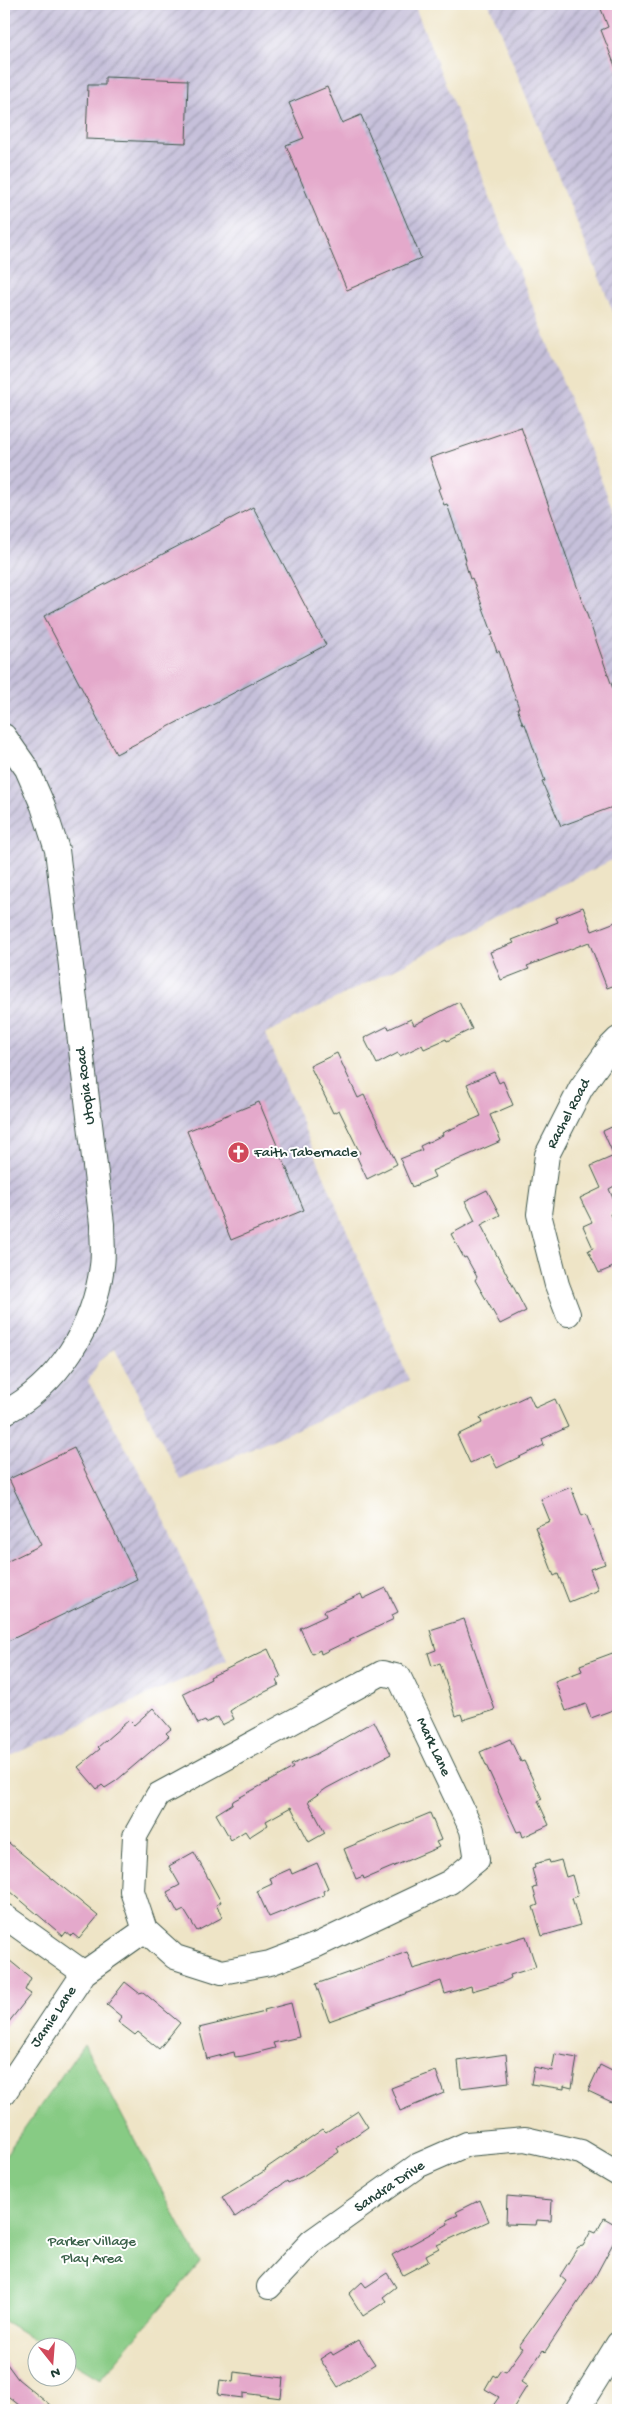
<svg xmlns="http://www.w3.org/2000/svg" width="622" height="2414" viewBox="0 0 622 2414" font-family="'Gochi Hand',sans-serif">
<defs>
<pattern id="industrial-furrows" width="10" height="10" patternUnits="userSpaceOnUse" patternTransform="scale(1.25)"><rect width="10" height="10" fill="#c6c0da"/><path d="M-1 1l2-2M0 10L10 0M9 11l2-2" fill="none" stroke="#a09db2"/></pattern>
</defs>
<rect width="100%" height="100%" fill="#fff"/>
<filter id="ink" filterUnits="userSpaceOnUse"><feTurbulence type="fractalNoise" baseFrequency=".02" numOctaves="2"/><feDisplacementMap in="SourceGraphic" scale="10" xChannelSelector="R" yChannelSelector="G"/><feConvolveMatrix kernelMatrix="1 2 1 2 8 2 1 2 1" color-interpolation-filters="sRGB"/></filter>
<filter id="wash" filterUnits="userSpaceOnUse"><feTurbulence type="fractalNoise" baseFrequency=".0096" numOctaves="4" result="noise"/><feDisplacementMap in="SourceGraphic" scale="20" xChannelSelector="R" yChannelSelector="G"/><feGaussianBlur stdDeviation="1.12" result="paint"/><feColorMatrix in="noise" values="0 0 0 0 0 0 0 0 0 0 0 0 0 0 0 0 0 1.4 0 .05"/><feComposite in="paint" operator="in"/></filter>
<g filter="url(#wash)">
<rect width="100%" height="100%" fill="#eee4c6"/>
<path fill="url(#industrial-furrows)" d="M 4,4 L 414,4 L 618,523 L 618,857 L 265,1034 L 409,1380 L 181,1480 L 115,1349 L 99,1362 L 88,1381 L 157,1503 L 227,1660 L 4,1759 Z
M 489,4 L 618,4 L 618,324 Z"/>
<path fill="#87cb84" stroke="#53845c" d="M 84,2044 L 200,2263 L 100,2379 L 68,2360 L 68,2346 L 45,2346 L 4,2321 L 4,2157 Z"/>
<g id="blocks">
<path fill="#e4a9cb" d="M 613,4 L 618,4 L 617,71 L 601,30 L 608,27 L 601,9 Z
M 105,77 L 188,80 L 186,143 L 86,139 L 88,85 L 105,85 Z
M 327,87 L 342,123 L 361,115 L 421,258 L 347,290 L 286,145 L 304,138 L 289,103 Z
M 521,427 L 618,703 L 618,805 L 561,826 L 542,782 L 545,781 L 525,724 L 523,725 L 517,708 L 519,708 L 499,651 L 497,652 L 491,635 L 493,635 L 472,578 L 470,579 L 465,562 L 466,560 L 447,504 L 444,505 L 438,489 L 441,488 L 430,458 Z
M 253,507 L 326,645 L 116,754 L 44,616 Z
M 583,907 L 592,931 L 618,921 L 618,984 L 607,988 L 589,942 L 527,966 L 529,969 L 501,980 L 490,952 L 514,943 L 512,940 L 558,922 L 556,918 Z
M 459,1002 L 472,1029 L 447,1041 L 446,1039 L 424,1049 L 422,1045 L 400,1056 L 398,1053 L 377,1064 L 364,1038 L 388,1026 L 389,1029 L 411,1019 L 414,1025 Z
M 337,1053 L 358,1098 L 364,1095 L 397,1164 L 367,1179 L 356,1155 L 360,1153 L 339,1110 L 333,1113 L 310,1066 Z
M 494,1072 L 499,1083 L 503,1081 L 513,1105 L 490,1115 L 501,1141 L 432,1171 L 435,1177 L 412,1187 L 400,1159 L 422,1150 L 420,1146 L 443,1135 L 442,1133 L 481,1116 L 467,1084 Z
M 259,1102 L 304,1210 L 231,1240 L 187,1131 Z
M 618,1124 L 618,1184 L 609,1189 L 618,1210 L 610,1214 L 618,1233 L 618,1265 L 599,1273 L 588,1250 L 593,1248 L 583,1226 L 592,1222 L 580,1198 L 601,1188 L 591,1166 L 614,1156 L 603,1131 Z
M 487,1190 L 500,1215 L 481,1225 L 526,1311 L 500,1324 L 475,1280 L 477,1277 L 466,1257 L 464,1258 L 451,1234 L 475,1221 L 465,1201 Z
M 529,1395 L 535,1408 L 555,1399 L 568,1427 L 542,1439 L 544,1445 L 497,1468 L 490,1454 L 470,1463 L 457,1435 L 482,1423 L 480,1418 Z
M 74,1448 L 137,1579 L 4,1643 L 4,1563 L 41,1545 L 9,1479 Z
M 571,1487 L 582,1516 L 586,1514 L 605,1564 L 590,1569 L 598,1590 L 569,1602 L 558,1574 L 554,1576 L 535,1527 L 550,1521 L 541,1499 Z
M 386,1588 L 398,1612 L 392,1615 L 394,1619 L 321,1654 L 320,1650 L 312,1654 L 300,1628 L 326,1616 L 324,1611 L 361,1594 L 363,1599 Z
M 464,1619 L 495,1710 L 463,1720 L 461,1714 L 456,1716 L 440,1663 L 432,1666 L 428,1653 L 436,1650 L 430,1630 Z
M 268,1649 L 281,1677 L 277,1680 L 279,1685 L 237,1706 L 230,1711 L 234,1719 L 222,1725 L 218,1717 L 206,1723 L 205,1721 L 198,1724 L 183,1693 L 211,1679 L 210,1677 Z
M 618,1651 L 618,1708 L 591,1718 L 586,1704 L 566,1711 L 555,1681 L 582,1671 L 580,1665 Z
M 153,1708 L 171,1729 L 166,1733 L 169,1736 L 116,1781 L 105,1788 L 102,1785 L 97,1789 L 78,1767 L 100,1749 L 98,1747 L 129,1720 L 134,1725 Z
M 374,1721 L 391,1754 L 327,1788 L 308,1801 L 325,1833 L 309,1842 L 291,1807 L 266,1821 L 268,1825 L 249,1837 L 245,1831 L 231,1840 L 216,1814 L 232,1804 L 233,1801 L 293,1768 L 291,1765 L 316,1754 Z
M 510,1739 L 521,1762 L 524,1761 L 542,1799 L 538,1801 L 549,1825 L 523,1837 L 521,1831 L 517,1832 L 480,1752 Z
M 430,1813 L 441,1840 L 436,1842 L 439,1847 L 364,1879 L 363,1876 L 356,1879 L 344,1849 Z
M 4,1839 L 98,1916 L 79,1939 L 73,1934 L 71,1936 L 66,1932 L 63,1936 L 4,1886 Z
M 194,1852 L 221,1902 L 216,1905 L 223,1917 L 197,1931 L 184,1910 L 178,1913 L 167,1892 L 180,1885 L 169,1866 Z
M 549,1860 L 550,1863 L 561,1860 L 566,1877 L 572,1875 L 578,1896 L 572,1898 L 580,1925 L 542,1936 L 533,1907 L 538,1905 L 533,1888 L 537,1887 L 532,1869 L 535,1868 L 534,1864 Z
M 317,1863 L 328,1888 L 323,1891 L 324,1895 L 269,1917 L 257,1891 L 272,1884 L 270,1878 L 290,1869 L 292,1874 Z
M 526,1936 L 536,1967 L 510,1975 L 511,1978 L 503,1982 L 472,1991 L 471,1986 L 445,1994 L 441,1981 L 329,2021 L 316,1984 L 407,1952 L 413,1969 Z
M 4,1956 L 31,1978 L 25,1990 L 31,1994 L 4,2028 Z
M 125,1982 L 139,1993 L 143,1992 L 180,2023 L 159,2049 L 138,2032 L 135,2035 L 118,2022 L 122,2017 L 107,2005 Z
M 291,2003 L 299,2037 L 273,2043 L 275,2048 L 243,2056 L 235,2057 L 234,2052 L 207,2059 L 199,2028 L 265,2012 L 264,2010 Z
M 506,2054 L 509,2082 L 461,2088 L 458,2061 Z
M 555,2054 L 577,2058 L 572,2088 L 564,2086 L 564,2089 L 531,2084 L 534,2067 L 552,2071 Z
M 600,2065 L 618,2074 L 618,2105 L 588,2091 Z
M 436,2071 L 444,2093 L 400,2111 L 391,2088 Z
M 358,2111 L 368,2127 L 337,2148 L 339,2152 L 303,2176 L 288,2183 L 287,2181 L 235,2217 L 222,2197 L 266,2170 L 265,2169 L 323,2129 L 326,2132 Z
M 507,2196 L 552,2200 L 551,2221 L 537,2220 L 536,2225 L 506,2224 Z
M 480,2200 L 489,2221 L 437,2245 L 439,2248 L 426,2255 L 429,2261 L 403,2275 L 392,2255 L 448,2224 L 447,2220 L 458,2215 L 456,2212 Z
M 604,2218 L 618,2226 L 618,2234 L 596,2275 L 545,2352 L 543,2350 L 521,2382 L 527,2386 L 512,2410 L 490,2410 L 499,2397 L 485,2389 L 493,2375 L 496,2377 L 501,2370 L 506,2372 L 523,2348 L 519,2346 L 566,2281 L 560,2276 L 578,2247 L 583,2246 L 591,2231 L 596,2233 Z
M 387,2273 L 396,2287 L 383,2297 L 386,2301 L 363,2316 L 349,2294 L 362,2282 L 366,2287 Z
M 359,2340 L 375,2364 L 338,2387 L 320,2359 L 331,2352 L 333,2355 Z
M 4,2360 L 18,2379 L 56,2410 L 25,2410 L 4,2393 Z
M 234,2372 L 283,2378 L 281,2398 L 243,2393 L 243,2398 L 218,2395 L 220,2380 L 233,2382 Z"/>
</g>
</g>
<g filter="url(#ink)">
<use href="#blocks" fill-opacity="0" stroke="#3e564a" stroke-width="1"/>
<g fill="none" stroke-linecap="round" stroke-linejoin="round">
<defs>
<path id="minor" d="M 4,736 L 27,769 L 43,806 L 57,850 L 102,1224 C 102,1238 104,1253 102,1266 C 94,1327 59,1384 4,1413
M 568,1314 L 557,1285 L 539,1214 L 547,1155 L 581,1088 L 611,1046 L 618,1039
M 382,1673 L 399,1677 L 472,1830 L 477,1860 L 450,1882 L 317,1945 L 270,1963 L 222,1972 L 175,1957 L 145,1930 L 132,1891 L 135,1836 L 158,1795 Z
M 4,1916 L 84,1973 L 4,2093
M 84,1973 L 145,1930
M 269,2287 L 312,2241 L 417,2166 L 467,2144 L 525,2139 L 581,2152 L 618,2174
M 577,2410 L 618,2344"/>
</defs>
<use href="#minor" stroke="#3e564a" stroke-width="26"/>
<use href="#minor" stroke="#fff" stroke-width="24"/>
</g>
</g>
<defs>
<symbol id="church-disc" viewBox="-11 -11 22 22"><circle r="9.5" fill="#d1495b" stroke="#fff"/><path d="M-1.2-6h2.4v3.5h3.3v2.4h-3.3V6h-2.4V-.1h-3.3v-2.4h3.3Z" fill="#fff"/></symbol>
</defs>
<g fill-rule="evenodd">
<use href="#church-disc" x="226" y="1140" width="25" height="25"/>
</g>
<g text-anchor="middle" dominant-baseline="central" stroke-width="4" stroke-linejoin="round" paint-order="stroke">
<g font-size="15" fill="#1f3d34" stroke="#fff">
<text transform="translate(86 1086) rotate(-97)">Utopia Road</text>
<text transform="translate(569 1114) rotate(-62)">Rachel Road</text>
<text transform="translate(433 1747) rotate(65)">Mark Lane</text>
<text transform="translate(54 2017) rotate(-56)">Jamie Lane</text>
<text transform="translate(390 2187) rotate(-34)">Sandra Drive</text>
</g>
<g font-size="15" fill="#1f3d34" stroke="#fff" text-anchor="start">
<text x="254" y="1153">Faith Tabernacle</text>
</g>
<g font-size="15" fill="#396048" stroke="#fff">
<text x="92" y="2242">Parker Village<tspan x="92" dy="17">Play Area</tspan></text>
</g>
</g>
<rect width="622" height="2414" fill="none" stroke="#fff" stroke-width="20"/>
<g transform="translate(52 2362) rotate(163)"><circle r="24" fill="#ffffff" stroke="#a5b1ae"/>
<path d="M0-4L9 19L0 12L-9 19Z" fill="#d1495b"/>
<text y="-8" font-size="14" font-weight="bold" text-anchor="middle" fill="#1f3d34">N</text>
</g>
</svg>
